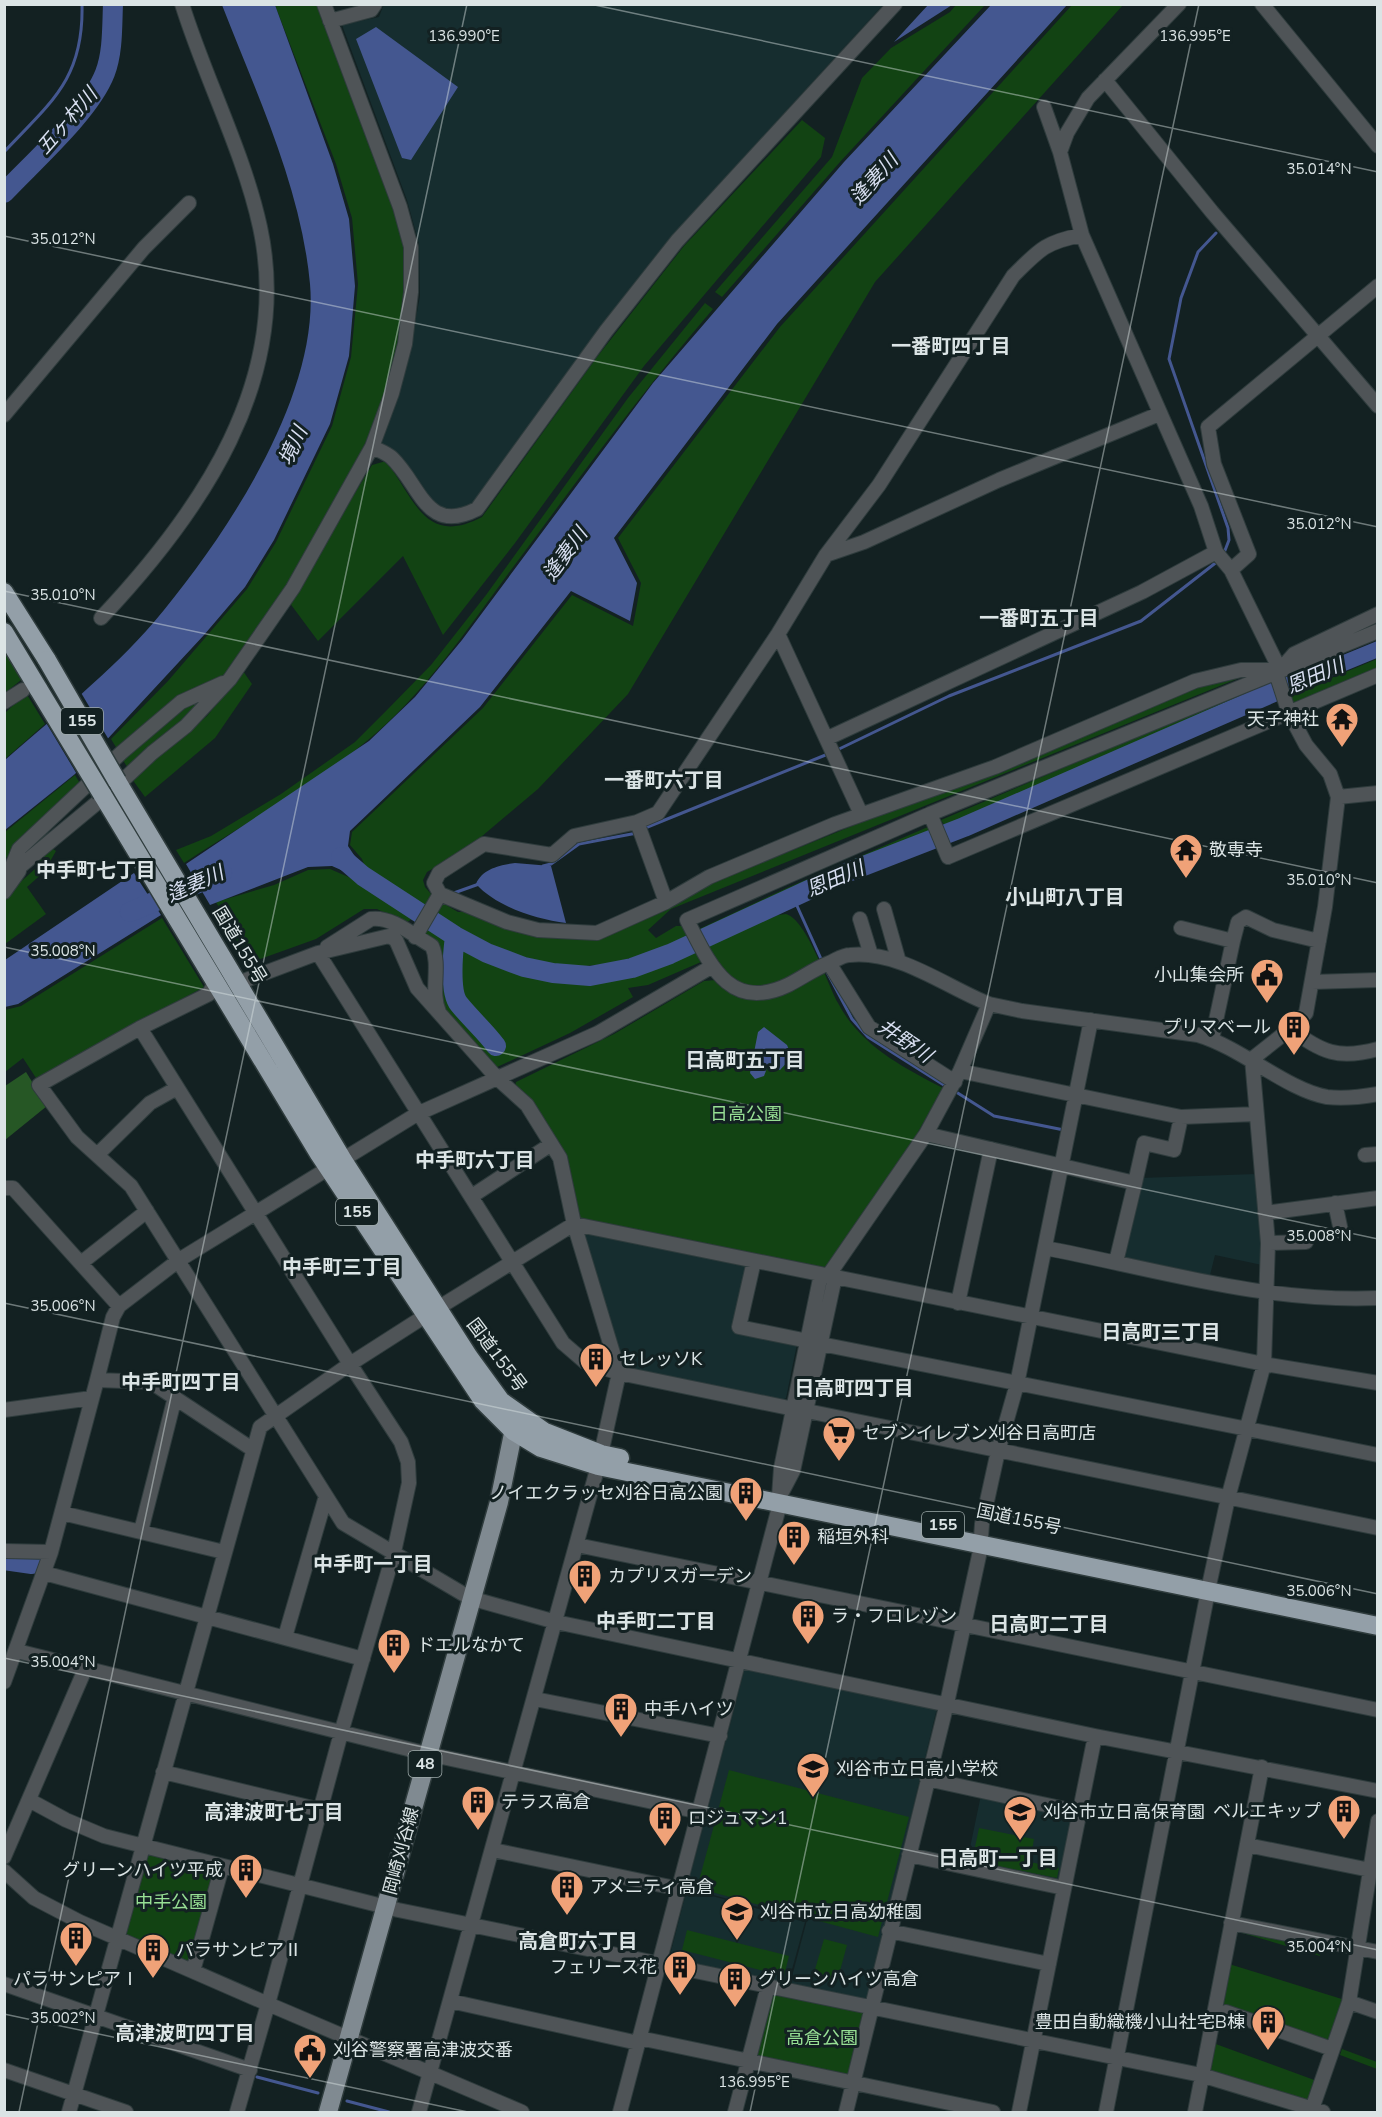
<svg xmlns="http://www.w3.org/2000/svg" width="1382" height="2117" viewBox="0 0 1382 2117" font-family="'Nunito Sans','Noto Sans JP',sans-serif">
<rect width="100%" height="100%" fill="#132122"/>
<path fill="#162d2f" d="M 384,4 L 883,5 L 669,239 L 601,326 L 475,502 L 460,511 L 446,510 L 433,504 L 395,452 L 379,442 L 411,345 L 420,296 L 419,244 L 407,200 L 342,25 L 379,17 Z
M 1256,1174 L 1263,1243 L 1262,1265 L 1215,1255 L 1210,1275 L 1123,1257 L 1140,1178 Z
M 586,1233 L 747,1266 L 734,1330 L 797,1344 L 786,1398 L 781,1401 L 625,1368 L 582,1236 Z
M 745,1668 L 937,1708 L 867,2000 L 790,1984 L 807,1920 L 687,1888 Z
M 981,1795 L 1070,1813 L 1074,1819 L 1061,1879 L 1056,1881 L 967,1862 Z
M 687,1889 L 805,1922 L 788,1984 L 669,1959 Z"/>
<path fill="#124313" d="M 275,5 L 317,5 C 334,50 351,95 369,140 C 386,184 404,227 407,275 C 412,371 352,473 306,553 C 285,590 262,631 234,664 C 205,697 155,724 117,749 L 111,739 L 168,681 L 247,589 L 276,542 L 332,426 L 351,357 L 358,284 L 352,218 L 336,164 Z
M 956,5 L 985,5 L 840,162 L 722,297 L 715,292 L 832,157 L 862,78 L 891,48 L 950,12 Z
M 1072,5 L 1123,5 L 875,282 L 628,694 L 538,789 L 468,848 L 427,872 L 423,880 L 425,887 L 431,894 L 423,909 L 368,875 L 362,859 L 350,845 L 352,832 L 483,708 L 572,595 L 633,626 L 641,583 L 618,538 L 780,327 Z
M 802,120 L 825,138 L 821,157 L 644,366 L 515,543 L 443,635 L 403,556 L 318,641 L 289,602 L 372,465 L 386,461 C 415,499 425,547 482,517 L 597,357 L 684,246 Z
M 705,303 L 713,309 C 639,395 575,484 508,574 C 465,632 424,694 368,740 C 312,787 245,823 184,863 L 176,850 L 211,836 L 281,794 L 355,742 L 386,711 L 431,665 L 486,595 L 628,398 Z
M 5,652 L 21,680 L 5,693 L 4,693 Z
M 1377,659 L 1377,672 L 1292,708 L 1288,696 Z
M 1264,668 L 671,909 L 648,930 L 656,938 L 676,926 L 682,926 L 688,938 C 578,983 535,974 435,913 L 441,902 L 458,912 L 473,912 L 598,935 L 678,897 L 1191,688 Z
M 243,671 L 252,684 L 215,738 L 145,797 L 132,779 L 207,716 Z
M 1274,678 L 1275,682 L 945,826 L 941,820 Z
M 26,693 L 45,724 L 5,759 L 5,713 Z
M 212,697 L 129,770 L 121,757 L 183,706 Z
M 75,775 L 81,785 L 5,859 L 5,832 Z
M 930,826 L 933,832 L 791,892 L 703,935 L 699,929 L 789,887 Z
M 50,847 L 56,851 L 44,872 L 27,887 L 46,914 L 5,944 L 5,896 L 36,868 L 39,856 Z
M 330,869 L 367,885 L 416,916 L 406,923 L 377,909 L 364,909 L 316,939 L 249,963 L 216,902 L 274,885 L 308,870 Z
M 786,914 C 807,920 827,983 838,1003 C 860,1045 902,1067 943,1088 L 902,1160 L 826,1266 L 821,1268 L 579,1218 L 567,1158 L 514,1090 L 516,1082 L 614,1034 L 704,981 L 716,980 L 705,946 L 778,915 Z
M 162,918 L 204,987 L 36,1078 L 23,1058 L 5,1072 L 5,1010 L 21,1006 Z
M 426,927 L 443,936 L 447,945 L 449,997 L 455,1010 L 496,1054 L 502,1048 L 463,1003 L 457,985 L 458,944 C 548,994 603,991 697,951 L 701,962 L 648,985 L 628,988 L 633,997 L 570,1033 L 495,1068 L 444,1015 L 439,1000 L 438,947 L 421,935 Z
M 729,1770 L 909,1817 L 878,1937 L 697,1888 Z
M 979,1828 L 1034,1839 L 1030,1862 L 1059,1868 L 1057,1878 L 972,1861 Z
M 149,1853 L 215,1870 L 190,1963 L 126,1934 Z
M 1239,1928 L 1322,1946 L 1320,1956 L 1239,1932 Z
M 687,1930 L 789,1956 L 784,1976 L 682,1950 Z
M 824,1939 L 847,1945 L 837,1982 L 813,1976 Z
M 1229,1964 L 1345,2000 L 1329,2044 L 1220,2007 Z
M 772,1994 L 864,2013 L 848,2078 L 756,2058 Z
M 1213,2043 L 1317,2081 L 1311,2099 L 1307,2101 L 1211,2071 L 1208,2067 Z
M 1342,2049 L 1377,2062 L 1377,2069 L 1340,2055 Z"/>
<path fill="#265725" d="M 26,1072 L 47,1106 L 5,1140 L 5,1086 Z"/>
<path fill="#445790" d="M 928,4 L 952,5 L 894,42 L 928,5 Z
M 222,5 L 275,5 L 333,164 L 349,219 L 355,286 L 349,356 L 330,424 L 274,540 L 245,587 L 204,635 L 75,774 L 5,830 L 5,760 C 55,716 110,673 154,622 C 224,539 320,397 310,284 C 301,187 257,95 222,5 Z
M 991,5 L 1067,5 L 777,324 L 614,538 L 637,583 L 630,621 L 571,591 L 480,707 L 350,831 L 348,846 L 364,870 L 357,877 L 332,866 L 308,867 L 210,905 L 186,864 L 369,741 L 415,697 L 462,640 L 653,383 L 844,162 Z
M 376,27 L 458,87 L 411,160 L 402,158 L 356,39 Z
M 1377,641 L 1377,658 L 1287,695 L 1282,680 Z
M 515,863 L 551,866 L 566,923 C 536,919 497,907 476,884 C 482,869 500,865 515,863 Z
M 134,873 L 161,915 L 18,1004 L 5,1007 L 5,960 Z
M 764,1027 L 787,1045 L 792,1057 L 780,1070 L 769,1063 L 764,1076 L 755,1079 L 750,1073 L 758,1032 Z"/>
<path fill="#132122" d="M 80,691 L 109,740 L 78,776 L 45,721 Z"/>
<g fill="none" stroke-linecap="round" stroke-linejoin="round">
<path stroke="#445790" stroke-width="3" d="M 4,152 C 51,102 84,79 82,4
M 1216,233 L 1198,252 L 1181,298 L 1169,359 L 1228,528 L 1229,540 L 1224,553
M 837,750 L 949,696 L 1141,621 L 1218,561
M 645,828 L 828,754
M 543,866 L 551,864 L 579,844 L 637,833
M 451,894 L 479,884
M 793,897 L 822,961
M 826,970 L 852,1019 L 868,1037 L 947,1087
M 953,1090 L 994,1116 L 1064,1130
M 257,2077 L 318,2093
M 347,2101 L 389,2112"/>
<path stroke="#445790" stroke-width="20" d="M 4,193 C 34,161 90,112 105,73 C 113,52 112,27 113,4
M 341,857 L 363,876 L 455,936 L 487,953 L 524,967 L 553,973 L 590,976 L 632,968 L 670,954 L 843,874 L 964,827 L 1299,681
M 130,912 L 222,873
M 455,936 C 453,952 449,992 459,1004 C 471,1019 485,1031 496,1046
M 4,1560 L 32,1564"/>
<defs>
<path id="minor" d="M 1179,4 L 1088,98 L 1067,133 L 1060,152 L 1082,235 L 1201,506 L 1216,552 L 1231,570 L 1280,670
M 1262,4 L 1378,146
M 330,21 L 371,10 L 375,4
M 1105,80 L 1212,212 L 1378,406
M 1044,107 L 1060,152
M 4,415 L 144,248 L 189,203
M 372,447 C 378,450 387,453 392,458 C 421,486 426,535 477,509 L 606,331 L 677,241 L 895,4
M 826,555 L 864,542 L 999,480 L 1159,414
M 1231,570 L 1249,554 L 1214,464 L 1208,427 L 1378,286
M 101,618 C 200,513 293,380 260,227 C 244,153 205,78 182,4
M 778,634 L 861,814
M 1281,669 L 1294,654 L 1378,614
M 4,702 L 23,690
M 828,738 L 1142,592 L 1216,552
M 119,784 L 152,753 L 186,726 L 230,679 L 293,588 L 372,447 L 392,393 L 405,344 L 411,292 L 411,247 L 400,207 L 324,4
M 1338,797 L 1378,793
M 930,814 L 948,857 L 1378,675
M 637,822 L 658,813 L 778,634 L 826,555 L 879,485 L 1013,276 C 1039,250 1045,242 1082,235
M 11,874 L 104,797
M 8,876 L 19,849 L 121,753 L 181,702 L 223,683
M 4,892 L 19,871
M 666,902 L 637,822 L 574,836 L 552,855 L 484,844 L 439,873 L 434,883 L 440,894 L 507,922 L 538,930 L 597,933 L 666,902 L 709,877 L 835,824 L 995,767 L 1195,681 L 1241,670 L 1280,670
M 884,909 L 899,962
M 860,919 L 871,955
M 1181,928 L 1233,941 L 1212,1039
M 415,937 L 440,894
M 1233,941 L 1238,922 L 1246,917 L 1273,930 L 1319,941
M 327,947 L 371,919 C 392,916 414,936 432,946 C 441,966 430,991 439,1012
M 318,953 L 563,1343 L 585,1362 L 619,1373 L 794,1409
M 829,963 C 836,960 843,955 850,955 C 899,950 946,987 989,1004
M 215,982 L 209,994 L 140,1028 L 39,1085 L 77,1137 L 131,1186 L 343,1523 L 470,1598 L 556,1622 L 1095,1736 L 1378,1791
M 1312,982 L 1378,980
M 238,983 L 318,953 L 389,936 L 396,940 L 417,988 L 497,1078 L 527,1105 L 560,1158 L 574,1224 L 619,1373 L 601,1454
M 1290,1029 C 1323,1052 1337,1060 1378,1049
M 1252,1059 L 1290,1029 L 1306,1013 L 1325,907 L 1338,797 L 1330,774 L 1306,745 L 1289,713 L 1276,673
M 960,1071 L 1181,1117 L 1256,1114
M 955,1082 L 869,1027 L 829,963 C 814,969 802,978 788,985 C 729,1013 709,963 687,920 L 930,814 L 1378,631
M 926,1134 L 1135,1183 L 1116,1262
M 98,1154 L 150,1103 L 177,1088
M 1365,1155 L 1378,1154
M 1135,1183 L 1144,1143 L 1174,1150 L 1181,1117
M 4,1188 L 13,1188 L 119,1306
M 472,1196 L 550,1145
M 1335,1203 L 1341,1231
M 1265,1213 L 1378,1198
M 1268,1243 L 1306,1242
M 1045,1248 C 1155,1269 1265,1303 1378,1298
M 754,1261 L 739,1327 L 808,1341
M 81,1263 L 147,1211
M 828,1276 L 926,1134 L 960,1071 L 989,1004 L 1022,1011 L 1198,1035 C 1242,1048 1287,1090 1327,1097 C 1344,1099 1361,1097 1378,1094
M 958,1303 L 991,1149
M 438,1308 L 574,1224 L 1264,1364 L 1378,1383
M 821,1344 L 1378,1455
M 4,1410 L 92,1398
M 807,1411 L 1378,1528
M 252,1449 L 151,1382 L 97,1380 L 113,1317 L 119,1306 L 179,1260 L 417,1114 L 598,1033 L 711,967
M 782,1492 L 793,1471 L 835,1277
M 62,1513 L 224,1552
M 141,1531 L 175,1397
M 577,1545 L 1378,1710
M 4,1551 L 51,1552
M 44,1573 L 363,1659
M 285,1637 L 326,1496
M 17,1651 L 428,1754 L 700,1812
M 4,1682 L 51,1552 L 97,1380
M 535,1699 L 720,1736
M 163,1772 L 321,1810
M 927,1779 L 1079,1812
M 29,1800 L 66,1820 L 104,1836 L 398,1910 L 1201,2075 L 1323,2112
M 1247,1845 L 1375,1871
M 493,1850 L 680,1889
M 909,1855 L 1064,1888
M 4,1857 L 86,1667
M 4,1871 L 34,1898 L 80,1922 L 268,2004 L 341,1733 L 394,1552 L 409,1483 L 408,1462 L 401,1442 L 350,1364 L 425,1316
M 1231,1923 L 1378,1952
M 889,1931 L 1049,1964
M 193,1971 L 222,1867
M 4,1984 L 250,2070
M 450,2001 L 638,2043
M 1349,2002 L 1378,2012
M 1226,2012 L 1332,2049
M 639,2038 L 993,2112
M 4,2070 L 126,2112
M 69,2112 L 260,1427 L 350,1364 L 140,1028
M 237,2112 L 268,2004 L 522,2112
M 419,2112 L 598,1466
M 620,2112 L 778,1511 L 781,1468 L 821,1274
M 735,2112 L 768,1986
M 846,2112 L 947,1703 L 980,1551 L 982,1524 L 998,1451 L 1017,1384 L 1091,1020
M 1019,2112 L 1095,1736
M 1106,2112 L 1210,1581 L 1228,1498 L 1264,1364 L 1268,1243 L 1252,1059
M 1195,2112 L 1262,1767
M 1311,2112 L 1349,2002 L 1378,1821"/>
<path id="major" d="M 328,2112 L 499,1502 L 516,1419"/>
<path id="highway" d="M 4,592 L 47,660
M 4,632 L 39,690
M 117,781 L 343,1160 L 469,1357 L 501,1401 L 545,1432 L 601,1454 L 620,1458
M 102,794 L 319,1154 L 483,1401 L 513,1431 L 541,1448 L 598,1466 L 1378,1626"/>
</defs>
<use href="#minor" stroke="#2f3c3d" stroke-width="16"/>
<use href="#major" stroke="#2f3c3d" stroke-width="21"/>
<use href="#highway" stroke="#2f3c3d" stroke-width="21"/>
<use href="#minor" stroke="#4f5457" stroke-width="14"/>
<use href="#major" stroke="#808a91" stroke-width="18"/>
<use href="#highway" stroke="#939fa8" stroke-width="18"/>
<defs>
<path id="highway-bridge" d="M 47,660 L 117,781
M 39,690 L 102,794"/>
</defs>
<use href="#highway-bridge" stroke="#2f3c3d" stroke-width="21" stroke-linecap="butt"/>
<use href="#highway-bridge" stroke="#939fa8" stroke-width="18"/>
</g>
<path fill="none" stroke="#dbe4e5" stroke-width="1.5" stroke-opacity="0.45" d="M 590,4 L 1378,172M 4,236 L 1378,527M 4,591 L 1378,883M 4,947 L 1378,1239M 4,1303 L 1378,1594M 4,1658 L 1378,1950M 4,2014 L 468,2112M 19,2112 L 467,4M 750,2112 L 1199,4"/>
<defs>
<symbol id="temple-pin" viewBox="-11 -11 22 30"><path d="M0 17L-7.5 6A9.5 9.5 0 1 1 7.5 6Z" fill="#f0a278" stroke="#132122"/><path d="M0-6L5-2H3V0L6.5 2.5H4V6H1.5V3h-3V6H-4V2.5H-6.5L-3 0V-2H-5Z" fill="#111"/></symbol>
<symbol id="civic-pin" viewBox="-11 -11 22 30"><path d="M0 17L-7.5 6A9.5 9.5 0 1 1 7.5 6Z" fill="#f0a278" stroke="#132122"/><path d="M-.6-6.5H3V-4.5H.6V-3L4-1V1h2V6H-6V1h2V-1L-.6-3ZM-1.2 2.5V6h2.4V2.5Z" fill="#111"/></symbol>
<symbol id="building-pin" viewBox="-11 -11 22 30"><path d="M0 17L-7.5 6A9.5 9.5 0 1 1 7.5 6Z" fill="#f0a278" stroke="#132122"/><path d="M-4-6H4V6H1V3H-1V6H-4ZM-2.5-4.3h1.7v1.8h-1.7ZM.8-4.3h1.7v1.8H.8ZM-2.5-1h1.7V.8h-1.7ZM.8-1h1.7V.8H.8Z" fill="#111"/></symbol>
<symbol id="supermarket-pin" viewBox="-11 -11 22 30"><path d="M0 17L-7.5 6A9.5 9.5 0 1 1 7.5 6Z" fill="#f0a278" stroke="#132122"/><path d="M-6-5.5h2.5l.6 2H6L4.5 2H-2.5L-4.4-4H-6ZM-1.5 3.2a1.3 1.3 0 1 0 .1 0ZM3 3.2a1.3 1.3 0 1 0 .1 0Z" fill="#111"/></symbol>
<symbol id="school-pin" viewBox="-11 -11 22 30"><path d="M0 17L-7.5 6A9.5 9.5 0 1 1 7.5 6Z" fill="#f0a278" stroke="#132122"/><path d="M0-5L7-2L0 1L-7-2ZM-4 1L0 2.5L4 1V4Q0 6-4 4Z" fill="#111"/></symbol>
</defs>
<g fill-rule="evenodd">
<use href="#temple-pin" x="1323" y="700" width="38" height="52"/>
<use href="#temple-pin" x="1167" y="831" width="38" height="52"/>
<use href="#civic-pin" x="1248" y="956" width="38" height="52"/>
<use href="#building-pin" x="1275" y="1008" width="38" height="52"/>
<use href="#building-pin" x="577" y="1340" width="38" height="52"/>
<use href="#supermarket-pin" x="820" y="1414" width="38" height="52"/>
<use href="#building-pin" x="727" y="1474" width="38" height="52"/>
<use href="#building-pin" x="775" y="1518" width="38" height="52"/>
<use href="#building-pin" x="566" y="1557" width="38" height="52"/>
<use href="#building-pin" x="789" y="1597" width="38" height="52"/>
<use href="#building-pin" x="375" y="1626" width="38" height="52"/>
<use href="#building-pin" x="602" y="1690" width="38" height="52"/>
<use href="#school-pin" x="794" y="1750" width="38" height="52"/>
<use href="#building-pin" x="459" y="1783" width="38" height="52"/>
<use href="#building-pin" x="1325" y="1792" width="38" height="52"/>
<use href="#school-pin" x="1001" y="1793" width="38" height="52"/>
<use href="#building-pin" x="646" y="1799" width="38" height="52"/>
<use href="#building-pin" x="227" y="1851" width="38" height="52"/>
<use href="#building-pin" x="548" y="1868" width="38" height="52"/>
<use href="#school-pin" x="718" y="1893" width="38" height="52"/>
<use href="#building-pin" x="57" y="1919" width="38" height="52"/>
<use href="#building-pin" x="134" y="1931" width="38" height="52"/>
<use href="#building-pin" x="661" y="1948" width="38" height="52"/>
<use href="#building-pin" x="716" y="1960" width="38" height="52"/>
<use href="#building-pin" x="1249" y="2003" width="38" height="52"/>
<use href="#civic-pin" x="291" y="2031" width="38" height="52"/>
</g>
<g text-anchor="middle" dominant-baseline="central" stroke-width="6" stroke-linejoin="round" paint-order="stroke">
<g fill="#132122" stroke="#9faaaa" stroke-width="1.5">
<rect x="61" y="708" width="42" height="26" rx="4.5"/>
<rect x="336" y="1199" width="42" height="26" rx="4.5"/>
<rect x="922" y="1512" width="42" height="26" rx="4.5"/>
<rect x="408.5" y="1751" width="33" height="26" rx="4.5"/>
</g>
<g font-size="16" font-weight="bold" fill="#dbe4e5">
<text x="82" y="721">155</text>
<text x="357" y="1212">155</text>
<text x="943" y="1525">155</text>
<text x="425" y="1764">48</text>
</g>
<g font-size="18" fill="#dbe4e5" stroke="#132122" text-anchor="start">
<text x="1319" y="719" text-anchor="end">天子神社</text>
<text x="1209" y="850">敬専寺</text>
<text x="1244" y="975" text-anchor="end">小山集会所</text>
<text x="1271" y="1027" text-anchor="end">プリマベール</text>
<text x="619" y="1359">セレッソK</text>
<text x="862" y="1433">セブンイレブン刈谷日高町店</text>
<text x="723" y="1493" text-anchor="end">ノイエクラッセ刈谷日高公園</text>
<text x="817" y="1537">稲垣外科</text>
<text x="608" y="1576">カプリスガーデン</text>
<text x="831" y="1616">ラ・フロレゾン</text>
<text x="417" y="1645">ドエルなかて</text>
<text x="644" y="1709">中手ハイツ</text>
<text x="836" y="1769">刈谷市立日高小学校</text>
<text x="501" y="1802">テラス高倉</text>
<text x="1321" y="1811" text-anchor="end">ベルエキップ</text>
<text x="1043" y="1812">刈谷市立日高保育園</text>
<text x="688" y="1818">ロジュマン1</text>
<text x="223" y="1870" text-anchor="end">グリーンハイツ平成</text>
<text x="590" y="1887">アメニティ高倉</text>
<text x="760" y="1912">刈谷市立日高幼稚園</text>
<text x="176" y="1950">パラサンピアⅡ</text>
<text x="657" y="1967" text-anchor="end">フェリース花</text>
<text x="76" y="1979" text-anchor="middle">パラサンピアⅠ</text>
<text x="758" y="1979">グリーンハイツ高倉</text>
<text x="1245" y="2022" text-anchor="end">豊田自動織機小山社宅B棟</text>
<text x="333" y="2050">刈谷警察署高津波交番</text>
</g>
<g font-size="18" fill="#dbe4e5" stroke="#132122">
<text transform="translate(240 945) rotate(59)">国道155号</text>
<text transform="translate(497 1355) rotate(53)">国道155号</text>
<text transform="translate(1019 1519) rotate(12)">国道155号</text>
<text transform="translate(401 1851) rotate(-75)">岡崎刈谷線</text>
</g>
<g font-size="18" fill="#97df94" stroke="#132122">
<text x="746" y="1114">日高公園</text>
<text x="171" y="1902">中手公園</text>
<text x="822" y="2038">高倉公園</text>
</g>
<g font-size="20" font-style="italic" fill="#d8dff1" stroke="#132122">
<text transform="translate(67 121) rotate(-49)">五ヶ村川</text>
<text transform="translate(874 179) rotate(-48)">逢妻川</text>
<text transform="translate(293 446) rotate(-65)">境川</text>
<text transform="translate(565 554) rotate(-54)">逢妻川</text>
<text transform="translate(1315 676) rotate(-23)">恩田川</text>
<text transform="translate(835 879) rotate(-23)">恩田川</text>
<text transform="translate(195 884) rotate(-24)">逢妻川</text>
<text transform="translate(905 1041) rotate(34)">井野川</text>
</g>
<g font-size="20" font-weight="bold" fill="#dbe4e5" stroke="#132122">
<text x="951" y="346">一番町四丁目</text>
<text x="1039" y="618">一番町五丁目</text>
<text x="664" y="780">一番町六丁目</text>
<text x="96" y="870">中手町七丁目</text>
<text x="1065" y="897">小山町八丁目</text>
<text x="745" y="1060">日高町五丁目</text>
<text x="475" y="1160">中手町六丁目</text>
<text x="342" y="1267">中手町三丁目</text>
<text x="1161" y="1332">日高町三丁目</text>
<text x="181" y="1382">中手町四丁目</text>
<text x="854" y="1388">日高町四丁目</text>
<text x="373" y="1564">中手町一丁目</text>
<text x="656" y="1621">中手町二丁目</text>
<text x="1049" y="1624">日高町二丁目</text>
<text x="274" y="1812">高津波町七丁目</text>
<text x="998" y="1858">日高町一丁目</text>
<text x="578" y="1941">高倉町六丁目</text>
<text x="185" y="2033">高津波町四丁目</text>
</g>
</g>
<g font-size="15" text-anchor="middle" fill="#dbe4e5" stroke="#132122" stroke-width="6" stroke-linejoin="round" paint-order="stroke">
<text x="464" y="41">136.990°E</text>
<text x="1195" y="41">136.995°E</text>
<text x="1319" y="174">35.014°N</text>
<text x="63" y="244">35.012°N</text>
<text x="1319" y="529">35.012°N</text>
<text x="63" y="600">35.010°N</text>
<text x="1319" y="885">35.010°N</text>
<text x="63" y="956">35.008°N</text>
<text x="1319" y="1241">35.008°N</text>
<text x="63" y="1311">35.006°N</text>
<text x="1319" y="1596">35.006°N</text>
<text x="63" y="1667">35.004°N</text>
<text x="1319" y="1952">35.004°N</text>
<text x="63" y="2023">35.002°N</text>
<text x="754" y="2087">136.995°E</text>
</g>
<rect width="1382" height="2117" fill="none" stroke="#dbe4e5" stroke-width="12"/>
</svg>
